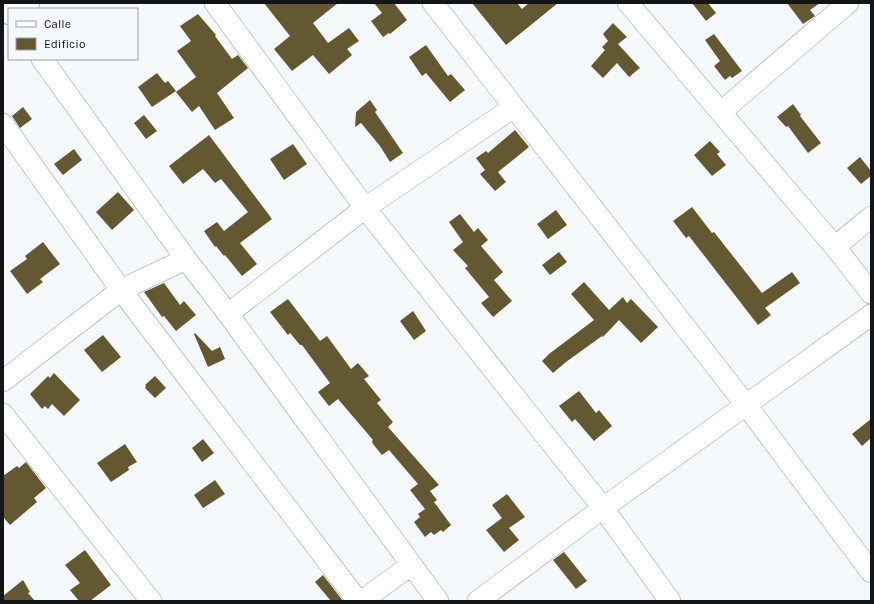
<svg xmlns="http://www.w3.org/2000/svg" width="874" height="604" viewBox="0 0 874 604" font-family="Karla,sans-serif">
<rect width="100%" height="100%" fill="#f6f9fc"/>
<path fill="#645832" d="M 264,3 L 338,3 L 313,23 L 328,43 L 349,28 L 359,41 L 347,49 L 352,55 L 329,74 L 313,55 L 292,71 L 274,49 L 290,36 Z
M 374,3 L 394,3 L 407,20 L 390,34 L 389,33 L 383,37 L 371,21 L 382,13 Z
M 472,3 L 517,3 L 522,9 L 529,3 L 558,3 L 506,45 Z
M 692,3 L 708,3 L 716,13 L 706,21 Z
M 787,3 L 820,3 L 810,10 L 815,16 L 803,24 Z
M 198,14 L 216,35 L 215,36 L 232,59 L 238,55 L 248,68 L 217,93 L 234,118 L 215,130 L 199,106 L 192,112 L 176,92 L 196,77 L 177,51 L 191,41 L 180,26 Z
M 613,23 L 627,37 L 618,44 L 640,68 L 629,77 L 617,63 L 603,78 L 591,66 L 605,50 L 602,47 L 608,41 L 603,34 Z
M 714,34 L 742,71 L 732,78 L 730,76 L 725,80 L 714,66 L 720,61 L 705,40 Z
M 426,45 L 448,76 L 451,74 L 465,90 L 450,102 L 426,73 L 422,76 L 409,57 Z
M 157,73 L 165,83 L 168,81 L 176,91 L 152,107 L 138,87 Z
M 370,100 L 377,110 L 375,112 L 403,153 L 390,162 L 380,146 L 361,123 L 355,127 L 356,112 Z
M 793,104 L 801,115 L 800,116 L 821,143 L 808,153 L 788,126 L 786,127 L 777,117 Z
M 23,107 L 32,119 L 20,128 L 12,116 Z
M 144,115 L 157,131 L 146,139 L 134,123 Z
M 515,130 L 529,147 L 498,172 L 506,182 L 495,191 L 480,174 L 485,170 L 476,158 L 486,151 L 488,153 Z
M 209,135 L 272,219 L 240,243 L 257,264 L 242,276 L 225,255 L 224,256 L 216,246 L 215,247 L 204,231 L 217,222 L 224,231 L 248,212 L 221,179 L 215,183 L 203,169 L 183,184 L 169,166 Z
M 710,141 L 720,152 L 717,154 L 726,165 L 712,176 L 694,155 Z
M 293,144 L 307,164 L 284,180 L 270,159 Z
M 74,149 L 82,160 L 63,175 L 54,164 Z
M 860,157 L 871,171 L 871,176 L 861,184 L 847,168 Z
M 118,192 L 134,210 L 112,230 L 96,212 Z
M 692,207 L 712,233 L 714,232 L 762,293 L 792,272 L 800,283 L 765,308 L 771,315 L 758,325 L 689,236 L 686,238 L 673,221 Z
M 556,210 L 567,225 L 548,239 L 537,224 Z
M 460,214 L 474,232 L 478,228 L 488,240 L 481,246 L 503,272 L 494,280 L 512,301 L 493,317 L 481,303 L 489,297 L 465,268 L 468,266 L 453,250 L 463,242 L 449,222 Z
M 43,242 L 60,264 L 40,279 L 43,282 L 27,294 L 10,271 L 27,259 L 25,256 Z
M 559,252 L 567,262 L 550,275 L 542,265 Z
M 584,282 L 609,310 L 623,297 L 627,303 L 631,299 L 658,327 L 641,343 L 619,320 L 603,337 L 602,336 L 566,362 L 553,373 L 542,361 L 549,354 L 594,320 L 571,294 Z
M 164,283 L 180,305 L 184,301 L 196,315 L 176,331 L 164,316 L 162,317 L 144,292 Z
M 288,299 L 320,341 L 327,336 L 351,369 L 358,363 L 369,376 L 364,379 L 381,400 L 377,403 L 393,422 L 388,427 L 439,485 L 430,491 L 437,500 L 434,502 L 451,525 L 443,532 L 441,530 L 434,535 L 431,532 L 425,537 L 414,522 L 420,517 L 418,514 L 425,509 L 410,490 L 418,484 L 389,450 L 382,455 L 373,444 L 372,441 L 373,440 L 338,399 L 329,406 L 318,392 L 330,383 L 302,345 L 300,345 L 290,333 L 288,335 L 270,312 Z
M 413,311 L 426,331 L 414,340 L 400,321 Z
M 195,333 L 212,351 L 220,347 L 225,359 L 208,367 L 194,334 Z
M 103,335 L 121,357 L 102,372 L 84,350 Z
M 54,373 L 80,400 L 64,416 L 52,404 L 48,409 L 45,406 L 42,409 L 30,394 L 48,376 L 50,378 Z
M 155,376 L 166,388 L 155,398 L 145,388 L 146,386 L 145,385 Z
M 579,391 L 596,413 L 599,410 L 612,426 L 594,441 L 575,419 L 572,422 L 559,406 Z
M 871,419 L 871,438 L 862,446 L 852,434 Z
M 203,439 L 214,453 L 202,462 L 192,448 Z
M 125,444 L 137,462 L 128,467 L 129,470 L 111,482 L 97,463 Z
M 26,462 L 46,488 L 34,498 L 37,502 L 10,525 L 3,517 L 3,476 L 17,466 L 19,468 Z
M 215,480 L 225,494 L 203,508 L 194,495 Z
M 507,494 L 525,517 L 509,528 L 519,540 L 504,552 L 486,530 L 502,518 L 492,505 Z
M 85,550 L 111,585 L 90,601 L 79,601 L 70,590 L 80,583 L 65,565 Z
M 564,552 L 587,581 L 576,589 L 553,560 Z
M 323,575 L 343,601 L 331,601 L 315,582 Z
M 23,580 L 30,592 L 28,593 L 35,601 L 3,601 L 3,596 Z"/>
<g fill="none" stroke-linecap="round" stroke-linejoin="round">
<defs>
<path id="minor" d="M 215,3 L 365,208 L 603,508 L 670,601
M 433,3 L 746,405 L 871,572
M 628,3 L 835,247 L 871,293
M 3,7 L 9,14
M 21,9 L 29,3
M 42,59 L 186,259 L 228,314 L 438,601
M 721,112 L 848,3
M 3,124 L 121,290 L 358,601
M 835,247 L 871,217
M 228,314 L 365,208 L 514,107
M 3,381 L 121,290 L 186,259
M 3,414 L 151,601
M 362,601 L 411,565
M 478,601 L 603,508 L 871,315"/>
</defs>
<use href="#minor" stroke="#989b9d" stroke-width="22"/>
<use href="#minor" stroke="#fff" stroke-width="21"/>
</g>
<rect width="874" height="604" fill="none" stroke="#141516" stroke-width="8"/>
<rect x="8" y="8" width="130" height="52" fill="#f6f9fc" stroke="#9c9ea0"/>
<rect x="16" y="21" width="20" height="6" fill="#ffffff" stroke="#9c9ea0"/>
<text x="44" y="28" font-size="12" fill="#141516">Calle</text>
<rect x="16" y="38" width="20" height="12" fill="#645832" stroke="#9c9ea0"/>
<text x="44" y="48" font-size="12" fill="#141516">Edificio</text>
</svg>
